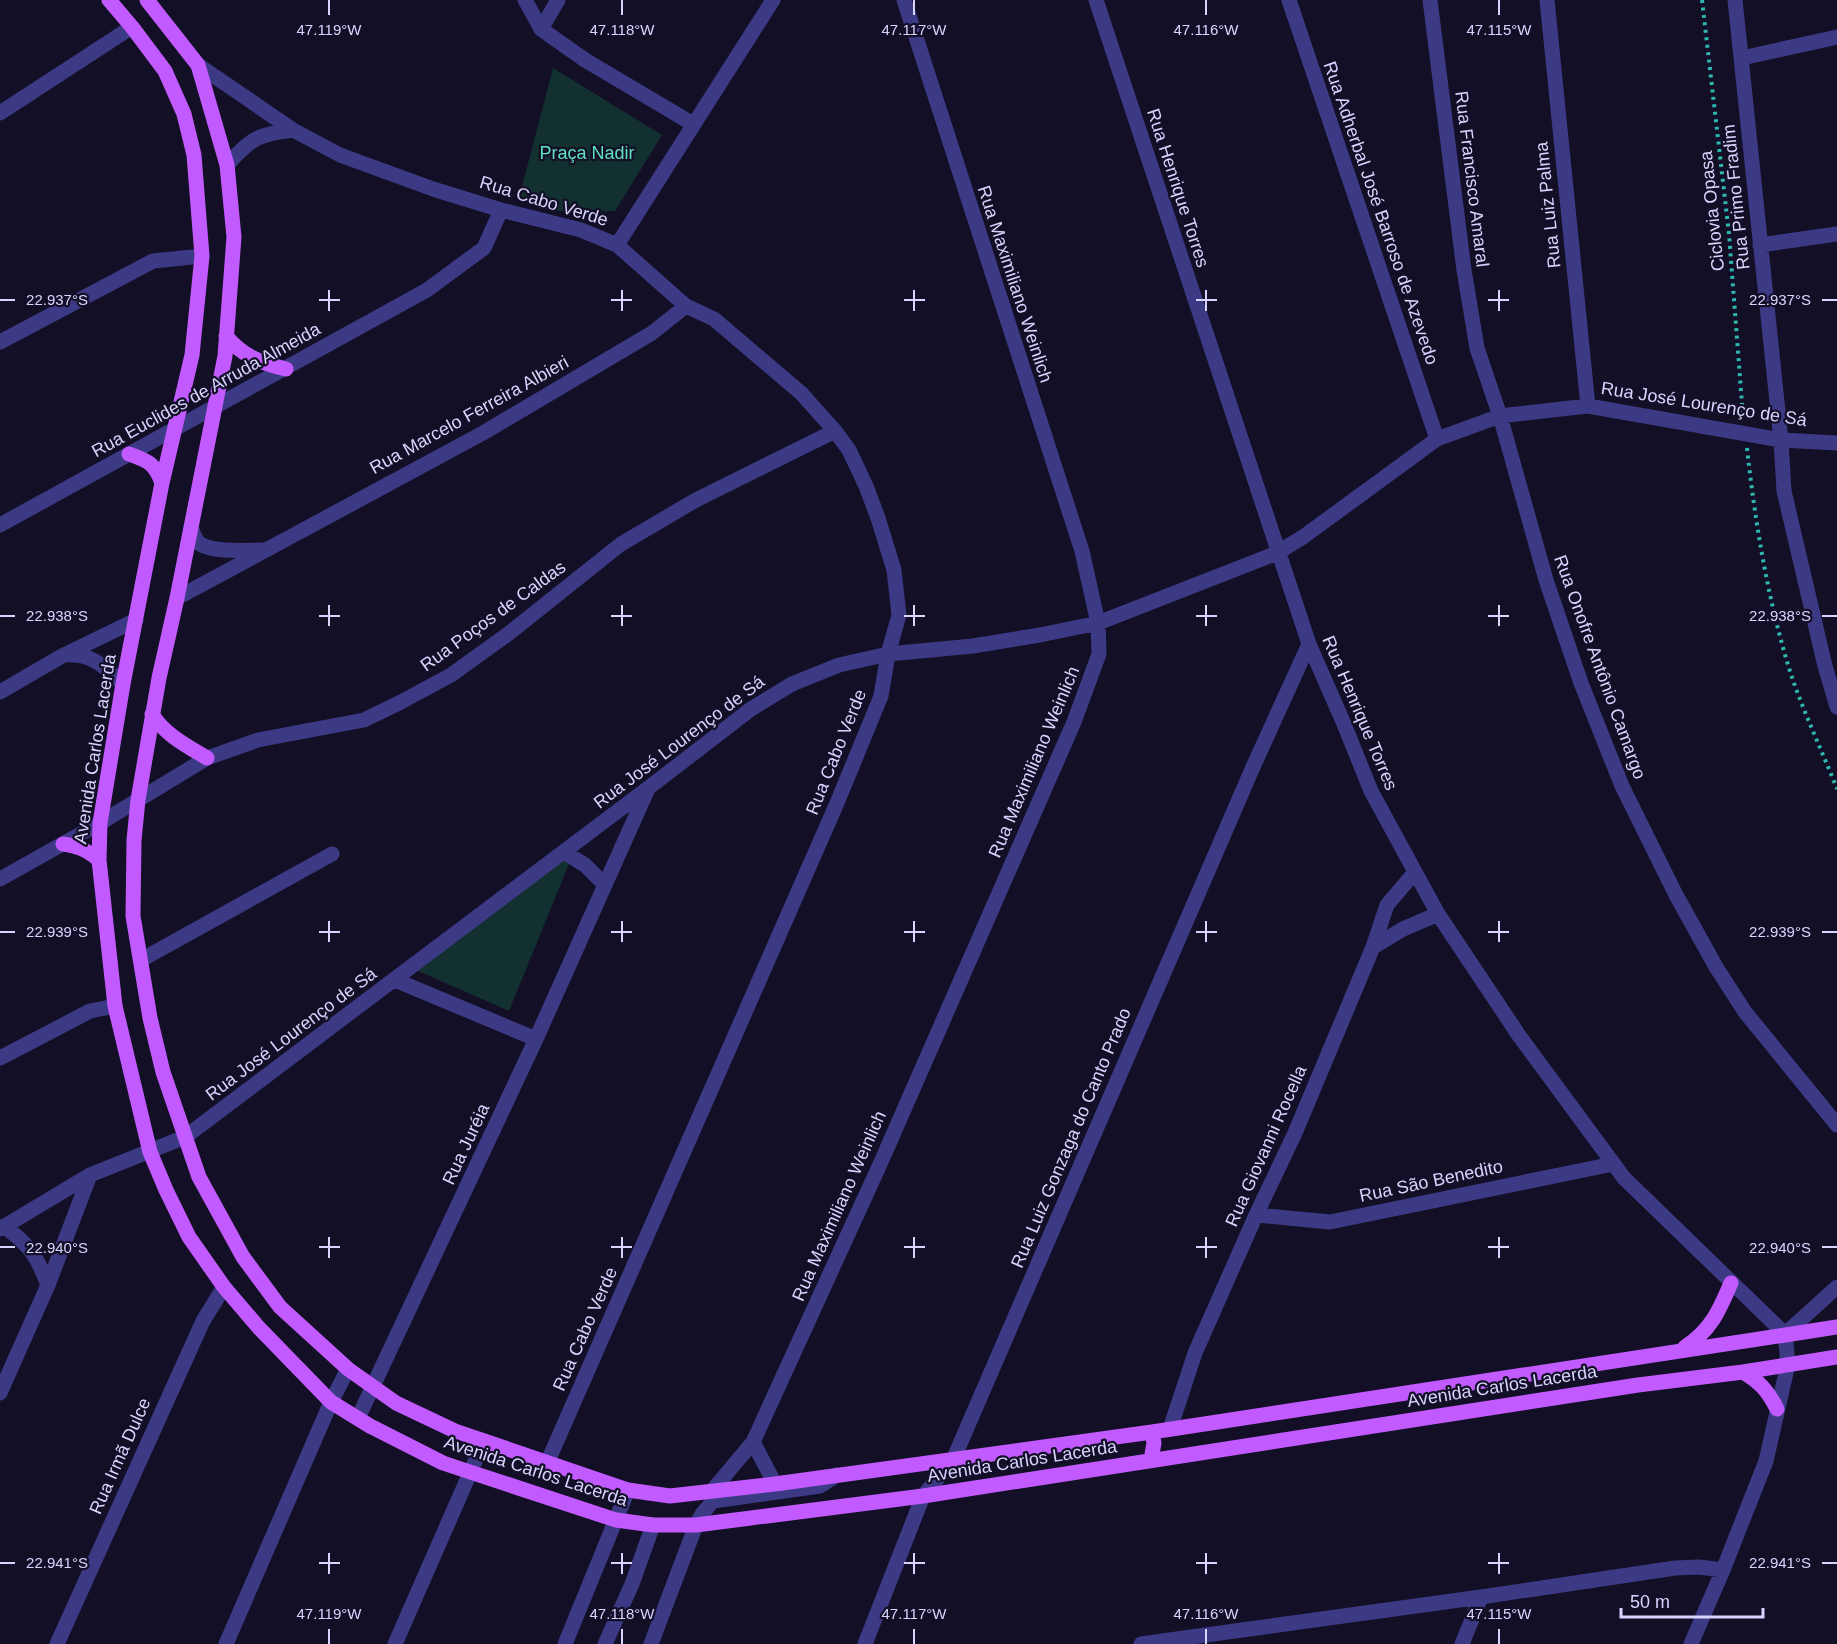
<svg xmlns="http://www.w3.org/2000/svg" width="1837" height="1644" viewBox="0 0 1837 1644" font-family="Arial,sans-serif">
<rect width="100%" height="100%" fill="#130f26"/>
<path fill="#12302f" d="M 553,68 L 662,135 L 615,211 L 567,213 L 519,198 Z
M 573,854 L 509,1011 L 416,970 Z"/>
<g fill="none" stroke-linecap="round" stroke-linejoin="round">
<path stroke="#2fb8b0" stroke-width="4" stroke-dasharray="3 4.5" stroke-linecap="butt" d="M 1702,0 L 1729,234 L 1743,417
M 1747,448 C 1755,521 1767,595 1788,665 C 1801,707 1821,748 1837,789"/>
<path stroke="#3d3a85" stroke-width="15" d="M 525,0 L 541,29 L 585,60 L 693,124
M 1096,0 L 1309,644 L 1344,724 L 1371,791 L 1438,914 L 1520,1037 L 1624,1178 L 1785,1334
M 1289,0 L 1437,439
M 1430,0 L 1464,270 L 1477,348 L 1500,416 L 1546,580 L 1581,683 L 1622,786 L 1676,895 L 1716,967 L 1745,1012 L 1837,1125
M 1547,0 L 1588,406
M 1735,0 L 1781,440 L 1784,491 L 1825,666 L 1837,707
M 541,29 L 558,0
M 1742,58 L 1837,37
M 198,65 L 293,130 L 340,155 L 433,189 L 501,210 L 581,230 L 617,245 L 686,306 L 714,319 L 788,382 L 801,393 L 835,431 L 849,450 L 866,486 L 878,518 L 894,570 L 899,615 L 888,654 L 881,696 L 837,803 L 548,1461
M 0,113 L 132,27
M 227,165 C 250,139 258,134 293,130
M 617,245 L 773,0
M 1760,245 L 1837,234
M 0,342 L 153,261 L 202,256
M 0,525 L 427,290 L 484,248 L 501,210
M 191,527 C 193,533 195,540 200,544 C 215,553 247,550 264,550
M 177,598 L 483,433 L 652,333 L 686,306
M 64,655 C 92,653 104,666 123,684
M 0,692 L 62,656 L 136,620
M 564,852 L 585,865 L 605,885
M 0,879 L 100,823 L 207,758 L 258,740 L 364,720 L 401,702 L 451,675 L 512,631 L 621,544 L 696,500 L 835,431
M 1373,947 L 1403,929 L 1438,914
M 141,960 L 332,854
M 395,980 L 536,1039
M 0,1058 L 90,1011 L 115,1006
M 1256,1215 L 1330,1222 L 1613,1164
M 4,1226 C 30,1246 36,1254 48,1285
M 0,1229 L 90,1175 L 185,1137 L 647,789 L 751,709 L 792,684 L 839,665 L 888,654 L 973,646 L 1040,635 L 1098,623 L 1277,553 L 1303,537 L 1437,439 L 1500,416 L 1588,406 L 1781,440 L 1837,443
M 1785,1334 L 1837,1287
M 0,1393 L 48,1285 L 90,1175
M 358,1418 L 536,1039 L 647,791
M 1170,1429 L 1195,1353 L 1256,1215 L 1295,1133 L 1373,947 L 1387,905 L 1415,872
M 753,1442 L 775,1484
M 711,1492 L 753,1442 L 881,1162 L 1074,722 L 1099,654 L 1098,623 L 1082,551 L 904,0
M 57,1644 L 203,1321 L 224,1287
M 226,1644 L 331,1402 L 348,1369
M 395,1644 L 484,1441
M 565,1644 L 628,1490
M 605,1644 L 632,1584 L 653,1525
M 651,1644 L 696,1525 L 702,1514 L 713,1501 L 820,1486 L 837,1475
M 865,1644 L 923,1496 L 953,1460 L 1253,767 L 1309,644
M 1141,1644 L 1481,1597 L 1675,1568 L 1699,1567 L 1723,1570
M 1462,1644 L 1481,1597
M 1691,1644 L 1723,1570 L 1766,1461 L 1788,1364 L 1785,1334"/>
<path stroke="#c25bff" stroke-width="15" d="M 109,0 L 132,27 L 165,71 L 184,114 L 194,155 L 202,256 L 192,355 L 162,483 L 123,684 L 100,823 L 99,860 L 115,1006 L 150,1152 L 166,1190 L 189,1237 L 224,1287 L 259,1328 L 331,1402 L 370,1426 L 443,1463 L 470,1472 L 616,1520 L 653,1525 L 696,1525 L 923,1496 L 1638,1385 L 1743,1372 L 1837,1357
M 147,0 L 198,65 L 227,165 L 234,237 L 225,356 L 177,598 L 159,678 L 138,800 L 134,840 L 133,916 L 150,1018 L 163,1072 L 199,1177 L 243,1257 L 280,1307 L 348,1369 L 396,1403 L 455,1431 L 628,1490 L 670,1496 L 775,1484 L 1152,1432 L 1837,1327
M 226,336 C 242,356 261,363 286,369
M 129,454 C 149,461 155,464 162,483
M 152,714 C 164,734 187,746 207,758
M 63,844 C 78,846 87,850 99,860
M 1685,1347 C 1711,1330 1719,1311 1731,1283
M 1743,1372 C 1760,1382 1768,1391 1777,1409
M 1151,1460 L 1154,1443 L 1152,1432"/>
</g>
<path fill="none" stroke="#d9d4ff" stroke-width="2" d="M 329,0 L 329,15M 622,0 L 622,15M 914,0 L 914,15M 1206,0 L 1206,15M 1499,0 L 1499,15M 329,290 L 329,311M 622,290 L 622,311M 914,290 L 914,311M 1206,290 L 1206,311M 1499,290 L 1499,311M 0,300 L 15,300M 319,300 L 340,300M 611,300 L 632,300M 904,300 L 925,300M 1196,300 L 1217,300M 1488,300 L 1509,300M 1822,300 L 1837,300M 329,605 L 329,626M 622,605 L 622,626M 914,605 L 914,626M 1206,605 L 1206,626M 1499,605 L 1499,626M 0,616 L 15,616M 319,616 L 340,616M 611,616 L 632,616M 904,616 L 925,616M 1196,616 L 1217,616M 1488,616 L 1509,616M 1822,616 L 1837,616M 329,921 L 329,942M 622,921 L 622,942M 914,921 L 914,942M 1206,921 L 1206,942M 1499,921 L 1499,942M 0,932 L 15,932M 319,932 L 340,932M 611,932 L 632,932M 904,932 L 925,932M 1196,932 L 1217,932M 1488,932 L 1509,932M 1822,932 L 1837,932M 329,1237 L 329,1258M 622,1237 L 622,1258M 914,1237 L 914,1258M 1206,1237 L 1206,1258M 1499,1237 L 1499,1258M 0,1247 L 15,1247M 319,1247 L 340,1247M 611,1247 L 632,1247M 904,1247 L 925,1247M 1196,1247 L 1217,1247M 1488,1247 L 1509,1247M 1822,1247 L 1837,1247M 329,1553 L 329,1574M 622,1553 L 622,1574M 914,1553 L 914,1574M 1206,1553 L 1206,1574M 1499,1553 L 1499,1574M 0,1563 L 15,1563M 319,1563 L 340,1563M 611,1563 L 632,1563M 904,1563 L 925,1563M 1196,1563 L 1217,1563M 1488,1563 L 1509,1563M 1822,1563 L 1837,1563M 329,1629 L 329,1644M 622,1629 L 622,1644M 914,1629 L 914,1644M 1206,1629 L 1206,1644M 1499,1629 L 1499,1644"/>
<g text-anchor="middle" dominant-baseline="central" stroke-width="4.5" stroke-linejoin="round" paint-order="stroke">
<g font-size="18" fill="#5fe0c0" stroke="#130f26">
<text x="587" y="153">Praça Nadir</text>
</g>
<g font-size="18" fill="#d9d4ff" stroke="#130f26">
<text transform="translate(1472 179) rotate(83)">Rua Francisco Amaral</text>
<text transform="translate(1178 188) rotate(72)">Rua Henrique Torres</text>
<text transform="translate(1736 197) rotate(-96)">Rua Primo Fradim</text>
<text transform="translate(544 201) rotate(17)">Rua Cabo Verde</text>
<text transform="translate(1548 205) rotate(-96)">Rua Luiz Palma</text>
<text transform="translate(1712 211) rotate(-96)">Ciclovia Opasa</text>
<text transform="translate(1381 213) rotate(71)">Rua Adherbal José Barroso de Azevedo</text>
<text transform="translate(1015 284) rotate(72)">Rua Maximiliano Weinlich</text>
<text transform="translate(206 390) rotate(-29)">Rua Euclides de Arruda Almeida</text>
<text transform="translate(1704 404) rotate(9)">Rua José Lourenço de Sá</text>
<text transform="translate(469 415) rotate(-29)">Rua Marcelo Ferreira Albieri</text>
<text transform="translate(493 616) rotate(-36)">Rua Poços de Caldas</text>
<text transform="translate(1600 667) rotate(70)">Rua Onofre Antônio Camargo</text>
<text transform="translate(1360 713) rotate(67)">Rua Henrique Torres</text>
<text transform="translate(679 742) rotate(-37)">Rua José Lourenço de Sá</text>
<text transform="translate(95 749) rotate(-81)">Avenida Carlos Lacerda</text>
<text transform="translate(836 752) rotate(-68)">Rua Cabo Verde</text>
<text transform="translate(1034 762) rotate(-67)">Rua Maximiliano Weinlich</text>
<text transform="translate(291 1034) rotate(-37)">Rua José Lourenço de Sá</text>
<text transform="translate(1071 1138) rotate(-67)">Rua Luiz Gonzaga do Canto Prado</text>
<text transform="translate(466 1144) rotate(-65)">Rua Juréia</text>
<text transform="translate(1266 1146) rotate(-66)">Rua Giovanni Rocella</text>
<text transform="translate(1431 1181) rotate(-12)">Rua São Benedito</text>
<text transform="translate(839 1206) rotate(-66)">Rua Maximiliano Weinlich</text>
<text transform="translate(585 1329) rotate(-66)">Rua Cabo Verde</text>
<text transform="translate(1502 1386) rotate(-9)">Avenida Carlos Lacerda</text>
<text transform="translate(120 1456) rotate(-66)">Rua Irmã Dulce</text>
<text transform="translate(1022 1461) rotate(-9)">Avenida Carlos Lacerda</text>
<text transform="translate(536 1471) rotate(18)">Avenida Carlos Lacerda</text>
</g>
</g>
<g font-size="15" text-anchor="middle" fill="#d9d4ff" stroke="#130f26" stroke-width="4.5" stroke-linejoin="round" paint-order="stroke">
<text x="329" y="35">47.119°W</text>
<text x="622" y="35">47.118°W</text>
<text x="914" y="35">47.117°W</text>
<text x="1206" y="35">47.116°W</text>
<text x="1499" y="35">47.115°W</text>
<text x="57" y="305">22.937°S</text>
<text x="1780" y="305">22.937°S</text>
<text x="57" y="621">22.938°S</text>
<text x="1780" y="621">22.938°S</text>
<text x="57" y="937">22.939°S</text>
<text x="1780" y="937">22.939°S</text>
<text x="57" y="1253">22.940°S</text>
<text x="1780" y="1253">22.940°S</text>
<text x="57" y="1568">22.941°S</text>
<text x="1780" y="1568">22.941°S</text>
<text x="329" y="1619">47.119°W</text>
<text x="622" y="1619">47.118°W</text>
<text x="914" y="1619">47.117°W</text>
<text x="1206" y="1619">47.116°W</text>
<text x="1499" y="1619">47.115°W</text>
</g>
<path d="M1621 1608v9h142v-9" fill="none" stroke="#d9d4ff" stroke-width="3"/>
<text x="1630" y="1608" font-size="18" fill="#d9d4ff" stroke="#130f26" stroke-width="4.5" paint-order="stroke">50 m</text>
</svg>
